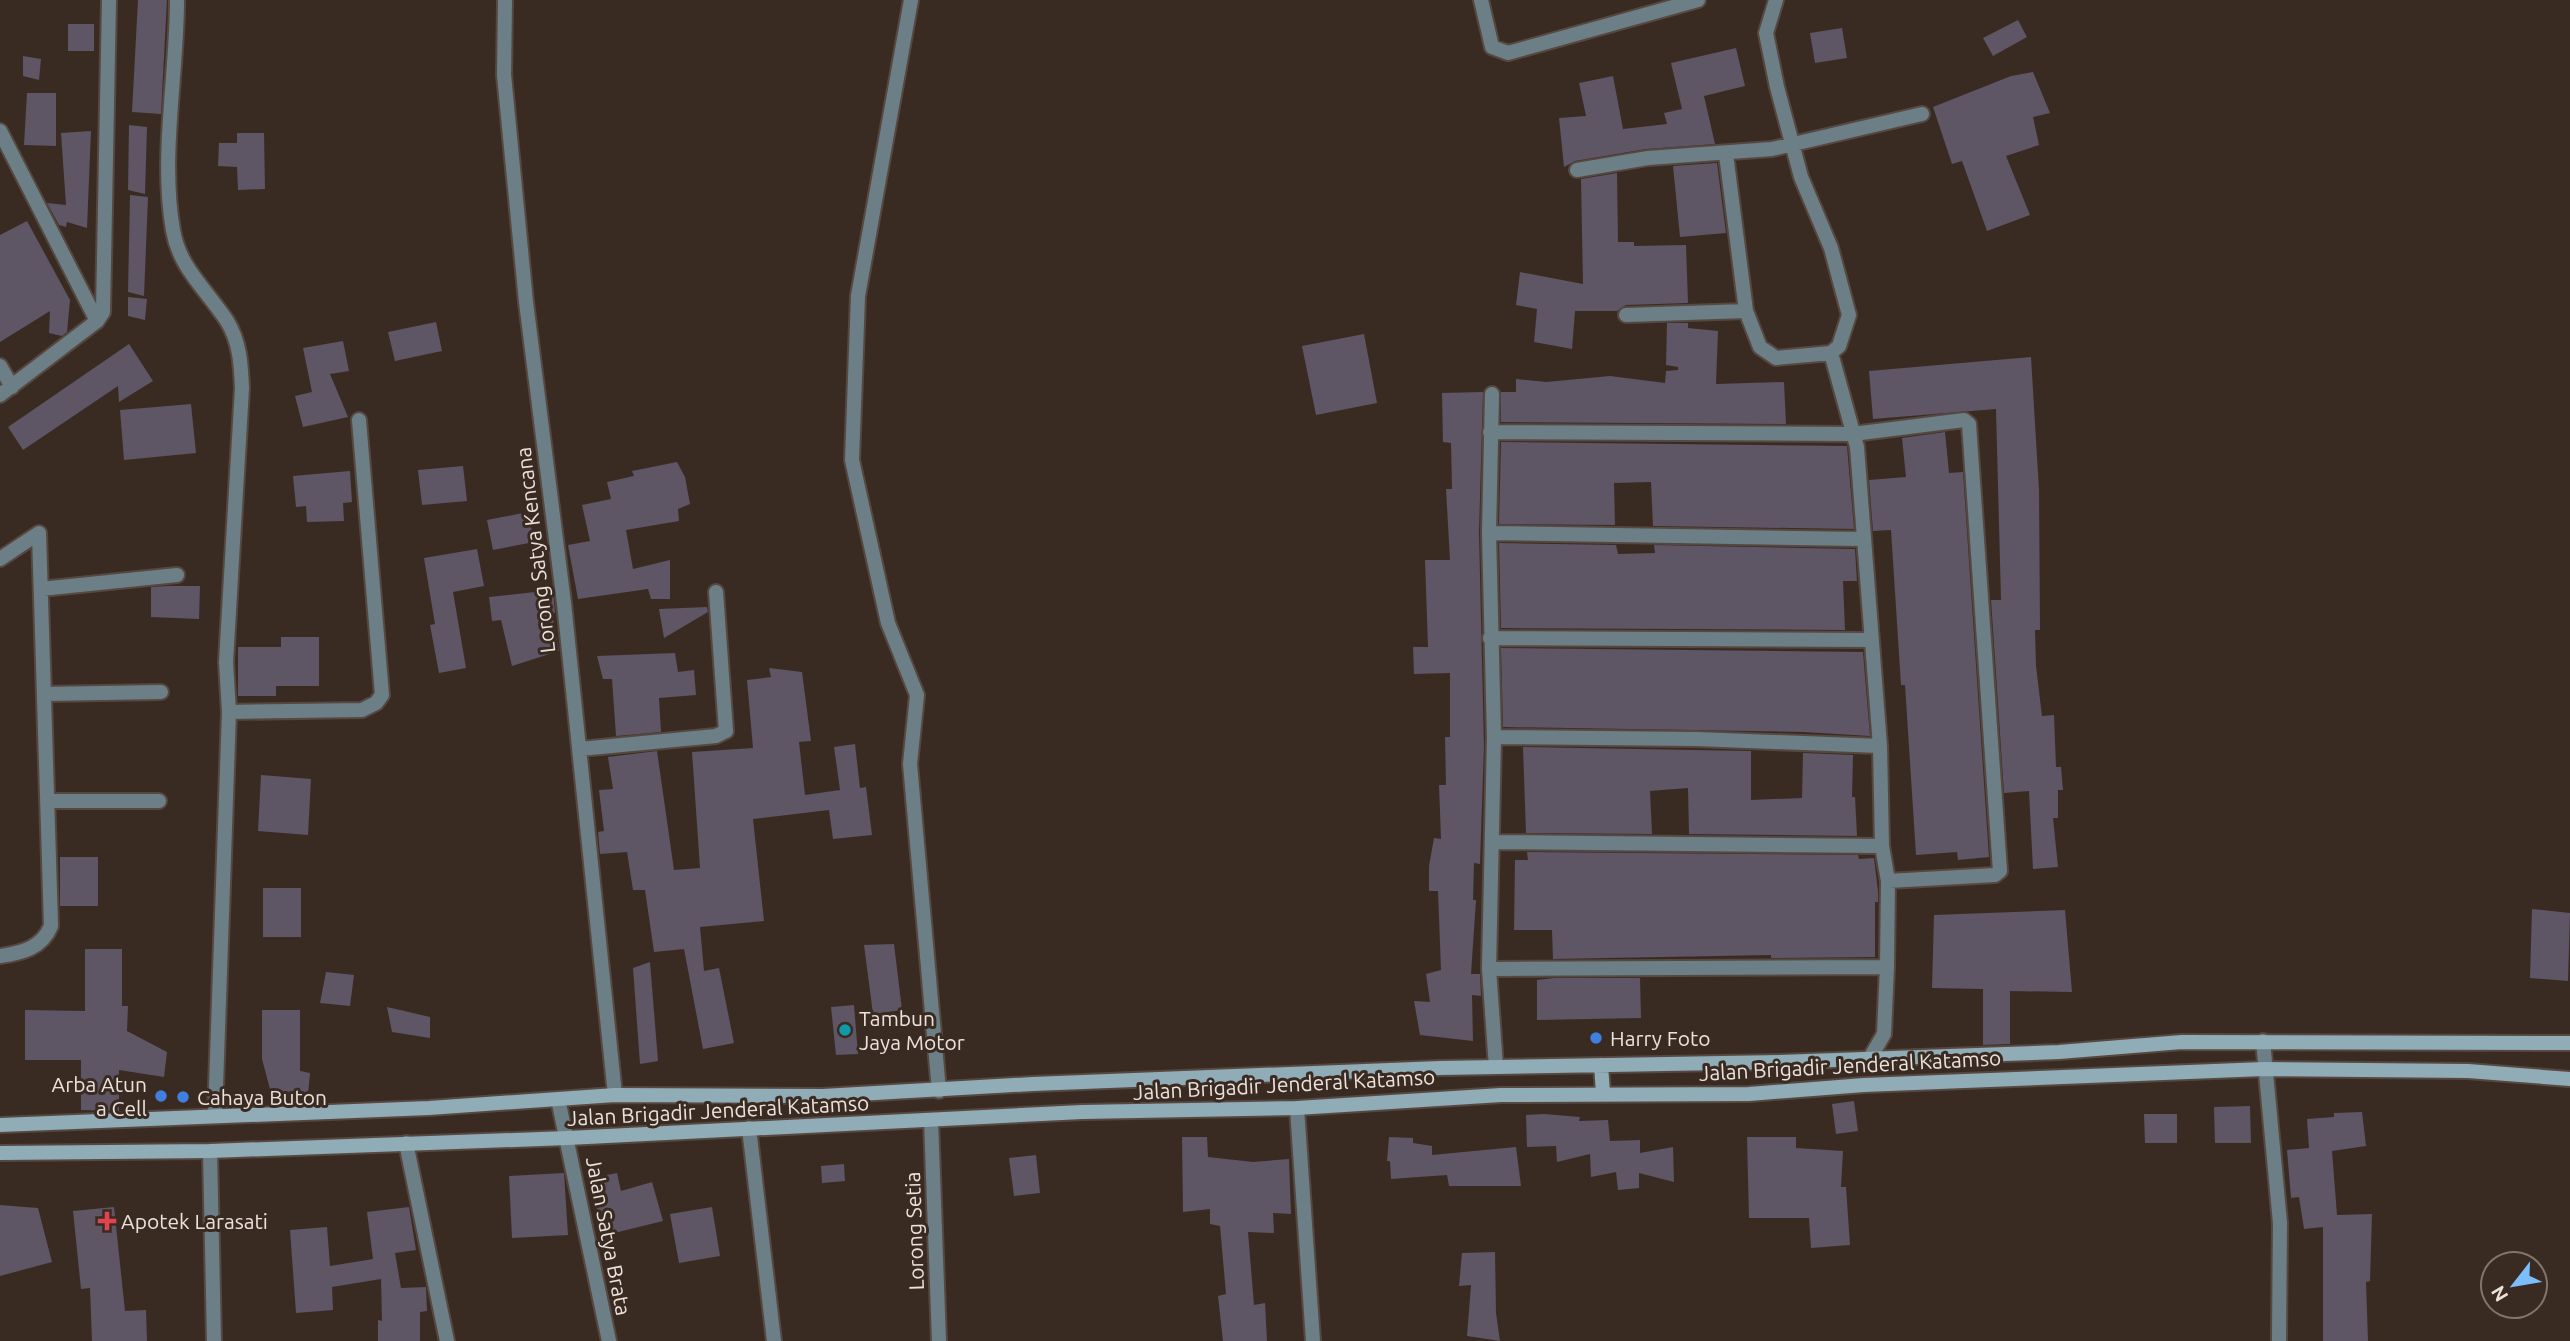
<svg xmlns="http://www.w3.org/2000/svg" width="2570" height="1341" viewBox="0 0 2570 1341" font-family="Ubuntu,sans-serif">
<rect width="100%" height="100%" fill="#3a2b22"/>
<path fill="#5e5565" d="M 138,0 L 167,0 L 161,114 L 132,112 Z
M 2018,20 L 2027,37 L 1993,56 L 1983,38 Z
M 68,24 L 94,24 L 94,51 L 68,51 Z
M 1842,28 L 1847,58 L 1815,63 L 1810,33 Z
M 1736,48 L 1745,86 L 1704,96 L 1715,144 L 1646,149 L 1575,161 L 1564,167 L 1559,118 L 1586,116 L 1579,83 L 1613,76 L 1623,129 L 1667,124 L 1664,113 L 1682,109 L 1671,63 Z
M 23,56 L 41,59 L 39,80 L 23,76 Z
M 2033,72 L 2050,113 L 2033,117 L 2039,145 L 2006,156 L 2030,215 L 1987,231 L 1962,161 L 1952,164 L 1933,107 L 2011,76 Z
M 27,93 L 56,93 L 56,146 L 24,145 Z
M 129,125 L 147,127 L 145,194 L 128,190 Z
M 91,131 L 87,228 L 67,222 L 66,227 L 59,225 L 47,203 L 66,205 L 61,133 Z
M 237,133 L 264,133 L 265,189 L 238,190 L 237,167 L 218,166 L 219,143 L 237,143 Z
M 1717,163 L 1726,233 L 1680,237 L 1673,166 Z
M 1617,173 L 1618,242 L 1634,242 L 1634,246 L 1686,245 L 1688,303 L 1626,305 L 1617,311 L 1575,311 L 1572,349 L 1534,342 L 1537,309 L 1516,305 L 1520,272 L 1583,284 L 1581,179 Z
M 130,195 L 148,197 L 144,296 L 128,292 Z
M 27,221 L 70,300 L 67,332 L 62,336 L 49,333 L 50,311 L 0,342 L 0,235 Z
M 128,297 L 147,299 L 145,320 L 128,316 Z
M 436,322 L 442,351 L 395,361 L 388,332 Z
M 1667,323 L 1688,323 L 1688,328 L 1718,331 L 1716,384 L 1784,382 L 1786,424 L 1501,422 L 1501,392 L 1516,392 L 1516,379 L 1546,382 L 1610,376 L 1665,383 L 1666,371 L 1678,370 L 1678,367 L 1666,365 Z
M 1364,334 L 1377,403 L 1316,415 L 1302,346 Z
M 343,341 L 349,371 L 330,374 L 348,417 L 303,427 L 295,396 L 312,392 L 303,348 Z
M 129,344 L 153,381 L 119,402 L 118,386 L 23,450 L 8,427 Z
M 2031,357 L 2039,490 L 2040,630 L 2035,630 L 2036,666 L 2042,716 L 2054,715 L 2056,767 L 2061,767 L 2063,790 L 2058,790 L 2058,818 L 2053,818 L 2058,867 L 2033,869 L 2029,791 L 2004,793 L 1991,600 L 2001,600 L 1996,409 L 1873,419 L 1869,371 Z
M 1483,392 L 1479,533 L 1484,746 L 1480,864 L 1474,863 L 1473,900 L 1476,900 L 1471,974 L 1480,974 L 1481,996 L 1472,995 L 1473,1041 L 1420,1035 L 1414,1001 L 1430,1002 L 1426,974 L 1441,970 L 1438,891 L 1429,891 L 1429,866 L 1434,838 L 1441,839 L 1439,785 L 1446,785 L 1445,737 L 1450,737 L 1450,673 L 1414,674 L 1413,647 L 1428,647 L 1425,560 L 1450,560 L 1446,489 L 1452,489 L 1451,443 L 1443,442 L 1442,393 Z
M 191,404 L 196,453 L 124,460 L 120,410 Z
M 1945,432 L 1949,473 L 1963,472 L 1989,857 L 1958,860 L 1957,852 L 1916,855 L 1905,685 L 1901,685 L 1891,530 L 1873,531 L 1869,480 L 1906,477 L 1902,438 Z
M 1501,442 L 1847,446 L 1854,529 L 1653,526 L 1651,482 L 1614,483 L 1615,525 L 1499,524 Z
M 677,462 L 685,477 L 690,504 L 678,509 L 679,521 L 626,530 L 633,569 L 670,560 L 670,599 L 651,599 L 648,589 L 578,599 L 568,545 L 590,541 L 582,505 L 611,499 L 607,482 L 634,476 L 632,471 Z
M 463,466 L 467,501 L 422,505 L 418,470 Z
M 350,471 L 352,502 L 343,503 L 344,521 L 307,522 L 306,506 L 296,507 L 293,476 Z
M 528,512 L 534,542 L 493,550 L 487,520 Z
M 1499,543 L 1616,545 L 1618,554 L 1655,553 L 1654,545 L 1855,549 L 1857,581 L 1843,581 L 1845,630 L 1501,628 Z
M 477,549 L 484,586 L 453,592 L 466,668 L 439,673 L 430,625 L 435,624 L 424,558 Z
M 167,586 L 200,586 L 199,619 L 151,617 L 151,587 Z
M 553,590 L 555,613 L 552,614 L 559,651 L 512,666 L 501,620 L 492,621 L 489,597 Z
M 707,607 L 708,612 L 664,638 L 659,609 Z
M 281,637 L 319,637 L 319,686 L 276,686 L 276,696 L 238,696 L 238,647 L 281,647 Z
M 1501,648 L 1863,652 L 1870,736 L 1803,732 L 1503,727 Z
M 675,653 L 678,672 L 694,670 L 696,695 L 659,698 L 661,732 L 616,736 L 612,679 L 603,679 L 597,656 Z
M 769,668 L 802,672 L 811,741 L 799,742 L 805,795 L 840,790 L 834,747 L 855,744 L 860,788 L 866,787 L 872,835 L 833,839 L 829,810 L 753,819 L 764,921 L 700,927 L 704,971 L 719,968 L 734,1043 L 703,1049 L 684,949 L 654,952 L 645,890 L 633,890 L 627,852 L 600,854 L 598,832 L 604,831 L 599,790 L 613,789 L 608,757 L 657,751 L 674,870 L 700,868 L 692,752 L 753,748 L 747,680 L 771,677 Z
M 1523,747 L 1751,751 L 1751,800 L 1802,798 L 1803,753 L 1853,755 L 1852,797 L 1855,797 L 1857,836 L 1689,834 L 1688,788 L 1650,791 L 1652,834 L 1526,833 Z
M 261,775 L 311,779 L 308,835 L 258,831 Z
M 1527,852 L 1858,855 L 1859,859 L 1874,858 L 1878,891 L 1878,902 L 1875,902 L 1875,957 L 1771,958 L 1771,955 L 1553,959 L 1552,930 L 1514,930 L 1515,860 L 1528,860 Z
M 60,857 L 98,857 L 98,906 L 60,906 Z
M 263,888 L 301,888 L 301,937 L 263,937 Z
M 2532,909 L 2570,913 L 2568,981 L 2530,978 Z
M 2065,910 L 2072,992 L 2010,991 L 2010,1044 L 1983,1045 L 1983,989 L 1932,988 L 1934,915 Z
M 894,944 L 902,1010 L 873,1014 L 864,945 Z
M 85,949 L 122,949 L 122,1006 L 128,1006 L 127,1031 L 167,1052 L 164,1077 L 119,1070 L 119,1111 L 81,1110 L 81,1060 L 25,1060 L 25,1010 L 85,1011 Z
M 650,962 L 658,1061 L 640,1064 L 633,968 Z
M 326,972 L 354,975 L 350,1006 L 320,1003 Z
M 1554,978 L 1640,978 L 1641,1018 L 1537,1020 L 1537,980 Z
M 854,1005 L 858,1054 L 836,1055 L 831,1007 Z
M 387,1007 L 430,1017 L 430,1038 L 392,1032 Z
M 262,1010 L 300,1010 L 300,1071 L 310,1073 L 308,1094 L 271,1093 L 262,1059 Z
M 1854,1101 L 1858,1131 L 1836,1134 L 1832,1104 Z
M 2250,1106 L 2251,1143 L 2215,1143 L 2214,1107 Z
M 2362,1112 L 2366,1146 L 2332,1151 L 2337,1215 L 2372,1214 L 2370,1281 L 2366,1282 L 2368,1341 L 2323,1341 L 2323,1227 L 2304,1229 L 2299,1197 L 2291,1198 L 2287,1150 L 2309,1148 L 2307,1119 L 2334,1117 L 2334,1113 Z
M 1544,1114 L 1580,1117 L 1579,1121 L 1608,1120 L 1610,1141 L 1640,1140 L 1640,1153 L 1673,1147 L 1674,1182 L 1639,1173 L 1639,1188 L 1618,1190 L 1616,1172 L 1591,1177 L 1590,1154 L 1557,1162 L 1556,1146 L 1527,1147 L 1526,1115 Z
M 2144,1114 L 2177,1114 L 2177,1143 L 2145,1143 Z
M 1182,1137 L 1207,1137 L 1208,1157 L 1253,1162 L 1289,1159 L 1291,1214 L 1273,1213 L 1274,1233 L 1248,1232 L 1254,1305 L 1265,1303 L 1267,1341 L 1223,1341 L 1218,1296 L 1226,1294 L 1220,1226 L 1210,1224 L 1210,1209 L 1183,1212 Z
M 1389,1137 L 1413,1138 L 1413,1143 L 1432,1146 L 1432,1155 L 1516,1147 L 1521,1186 L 1449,1186 L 1447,1175 L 1391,1179 L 1390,1161 L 1387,1161 Z
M 1747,1137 L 1796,1137 L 1796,1148 L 1843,1151 L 1841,1187 L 1846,1187 L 1850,1245 L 1811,1248 L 1809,1218 L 1749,1218 Z
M 1036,1155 L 1040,1193 L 1014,1196 L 1009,1158 Z
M 844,1164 L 845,1181 L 822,1183 L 821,1166 Z
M 564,1173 L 568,1235 L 512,1238 L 509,1176 Z
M 617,1173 L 621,1191 L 652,1182 L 663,1221 L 602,1236 L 591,1178 Z
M 0,1205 L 38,1208 L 52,1262 L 0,1276 Z
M 114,1207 L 125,1311 L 146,1310 L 147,1341 L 92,1341 L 90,1288 L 81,1289 L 73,1211 Z
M 409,1207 L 416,1250 L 395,1253 L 401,1288 L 426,1287 L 427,1311 L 420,1312 L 420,1341 L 378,1341 L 378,1320 L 382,1321 L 381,1279 L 332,1287 L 333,1310 L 296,1313 L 290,1230 L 327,1227 L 330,1266 L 373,1259 L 367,1212 Z
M 712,1207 L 720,1256 L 679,1263 L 670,1214 Z
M 1495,1252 L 1496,1313 L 1500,1341 L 1467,1336 L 1471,1285 L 1459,1286 L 1462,1253 Z"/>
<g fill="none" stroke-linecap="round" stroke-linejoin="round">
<defs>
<path id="minor" d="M 177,0 C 177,74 160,158 173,230 C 179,268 207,290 227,321 C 240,342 241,365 242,388 L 226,662 L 229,712 L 215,1115
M 505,0 L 504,75 L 526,302 L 564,603 L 615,1095
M 911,0 L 858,296 L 852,460 L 888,623 L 917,695 L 910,764 L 939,1091
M 1481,0 L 1492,47 L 1508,53 L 1698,0
M 0,131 L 97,321
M 1726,154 L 1746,311 L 1760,347 L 1776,358 L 1831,353 L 1839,346 L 1849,315 L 1831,248 L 1801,177 L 1777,87 L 1766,33 L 1776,0
M 1577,170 L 1648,158 L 1772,149 L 1922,114
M 1626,315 L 1746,311
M 1831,353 L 1857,447 L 1880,746 L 1882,846 L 1888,881 L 1887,967 L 1884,1034 L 1870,1058
M 0,366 L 12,387
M 1492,394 L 1489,533 L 1494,737 L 1489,969 L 1496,1067
M 0,395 L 97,321 L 103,312 L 109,0
M 1490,432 L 1853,434 L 1964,420 L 1969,424 L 2000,871 L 1995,875 L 1888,881
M 1489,533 L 1862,539
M 0,559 L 39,533 L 51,926 C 42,948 22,953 0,956
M 41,589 L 177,575
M 1490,638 L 1871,640
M 44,694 L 161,692
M 229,712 L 362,710 L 376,703 L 382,695 L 359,420
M 1494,737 L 1696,739 L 1880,746
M 580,749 L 716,736 L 726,731 L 716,592
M 47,801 L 159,801
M 1492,842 L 1882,846
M 1489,969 L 1887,967
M 2263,1041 L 2280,1223 L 2279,1341
M 558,1099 L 609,1341
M 1297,1108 L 1313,1341
M 931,1120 L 939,1341
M 749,1128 L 774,1341
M 406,1143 L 447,1341
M 210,1151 L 214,1341"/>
<path id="secondary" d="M 1601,1065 L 1603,1093
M 0,1125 L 429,1108 L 615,1095 L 823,1096 L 1033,1084 L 1440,1068 L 1779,1062 L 2059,1052 L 2182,1042 L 2570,1043
M 0,1153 L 210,1151 L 568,1138 L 1082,1112 L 1297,1108 L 1501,1095 L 1749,1094 L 1864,1085 L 2264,1069 L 2468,1071 L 2570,1079"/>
</defs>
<use href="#minor" stroke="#564840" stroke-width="18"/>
<use href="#secondary" stroke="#564840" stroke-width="18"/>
<use href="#minor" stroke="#6d7f86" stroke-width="14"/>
<use href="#secondary" stroke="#90acb7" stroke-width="14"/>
</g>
<circle fill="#0f9aa8" stroke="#3a2b22" stroke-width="2.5" cx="845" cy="1030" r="7"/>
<g fill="#3f7fe0" stroke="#3a2b22" stroke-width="2.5">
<circle cx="1596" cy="1038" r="7"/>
<circle cx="161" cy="1096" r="7"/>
<circle cx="183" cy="1097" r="7"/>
</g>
<path fill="#e0444e" stroke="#3a2b22" stroke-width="2.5" d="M103.5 1210.5h7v7h7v7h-7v7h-7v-7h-7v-7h7z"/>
<g text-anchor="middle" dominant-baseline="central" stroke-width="6" stroke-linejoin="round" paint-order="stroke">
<g font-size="21" fill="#ece2dc" stroke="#3a2b22">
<text transform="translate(535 550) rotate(-97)">Lorong Satya Kencana</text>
<text transform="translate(1850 1065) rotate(-3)">Jalan Brigadir Jenderal Katamso</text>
<text transform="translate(1284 1084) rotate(-3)">Jalan Brigadir Jenderal Katamso</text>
<text transform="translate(718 1110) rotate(-3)">Jalan Brigadir Jenderal Katamso</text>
<text transform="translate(914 1231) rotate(-92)">Lorong Setia</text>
<text transform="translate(609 1236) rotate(79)">Jalan Satya Brata</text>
</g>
<g font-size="21" fill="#ece2dc" stroke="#3a2b22" text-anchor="start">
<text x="859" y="1018">Tambun<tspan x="859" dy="24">Jaya Motor</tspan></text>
<text x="1610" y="1038">Harry Foto</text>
<text x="147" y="1084" text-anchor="end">Arba Atun<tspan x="147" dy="24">a Cell</tspan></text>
<text x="197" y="1097">Cahaya Buton</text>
<text x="121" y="1221">Apotek Larasati</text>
</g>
</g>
<g transform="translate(2514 1285) rotate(239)"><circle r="33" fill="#3a2b22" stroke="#81746c" stroke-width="2"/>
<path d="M0-5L12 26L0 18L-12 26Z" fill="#7cbef9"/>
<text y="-10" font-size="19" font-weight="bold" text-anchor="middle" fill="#ece2dc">N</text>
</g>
</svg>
